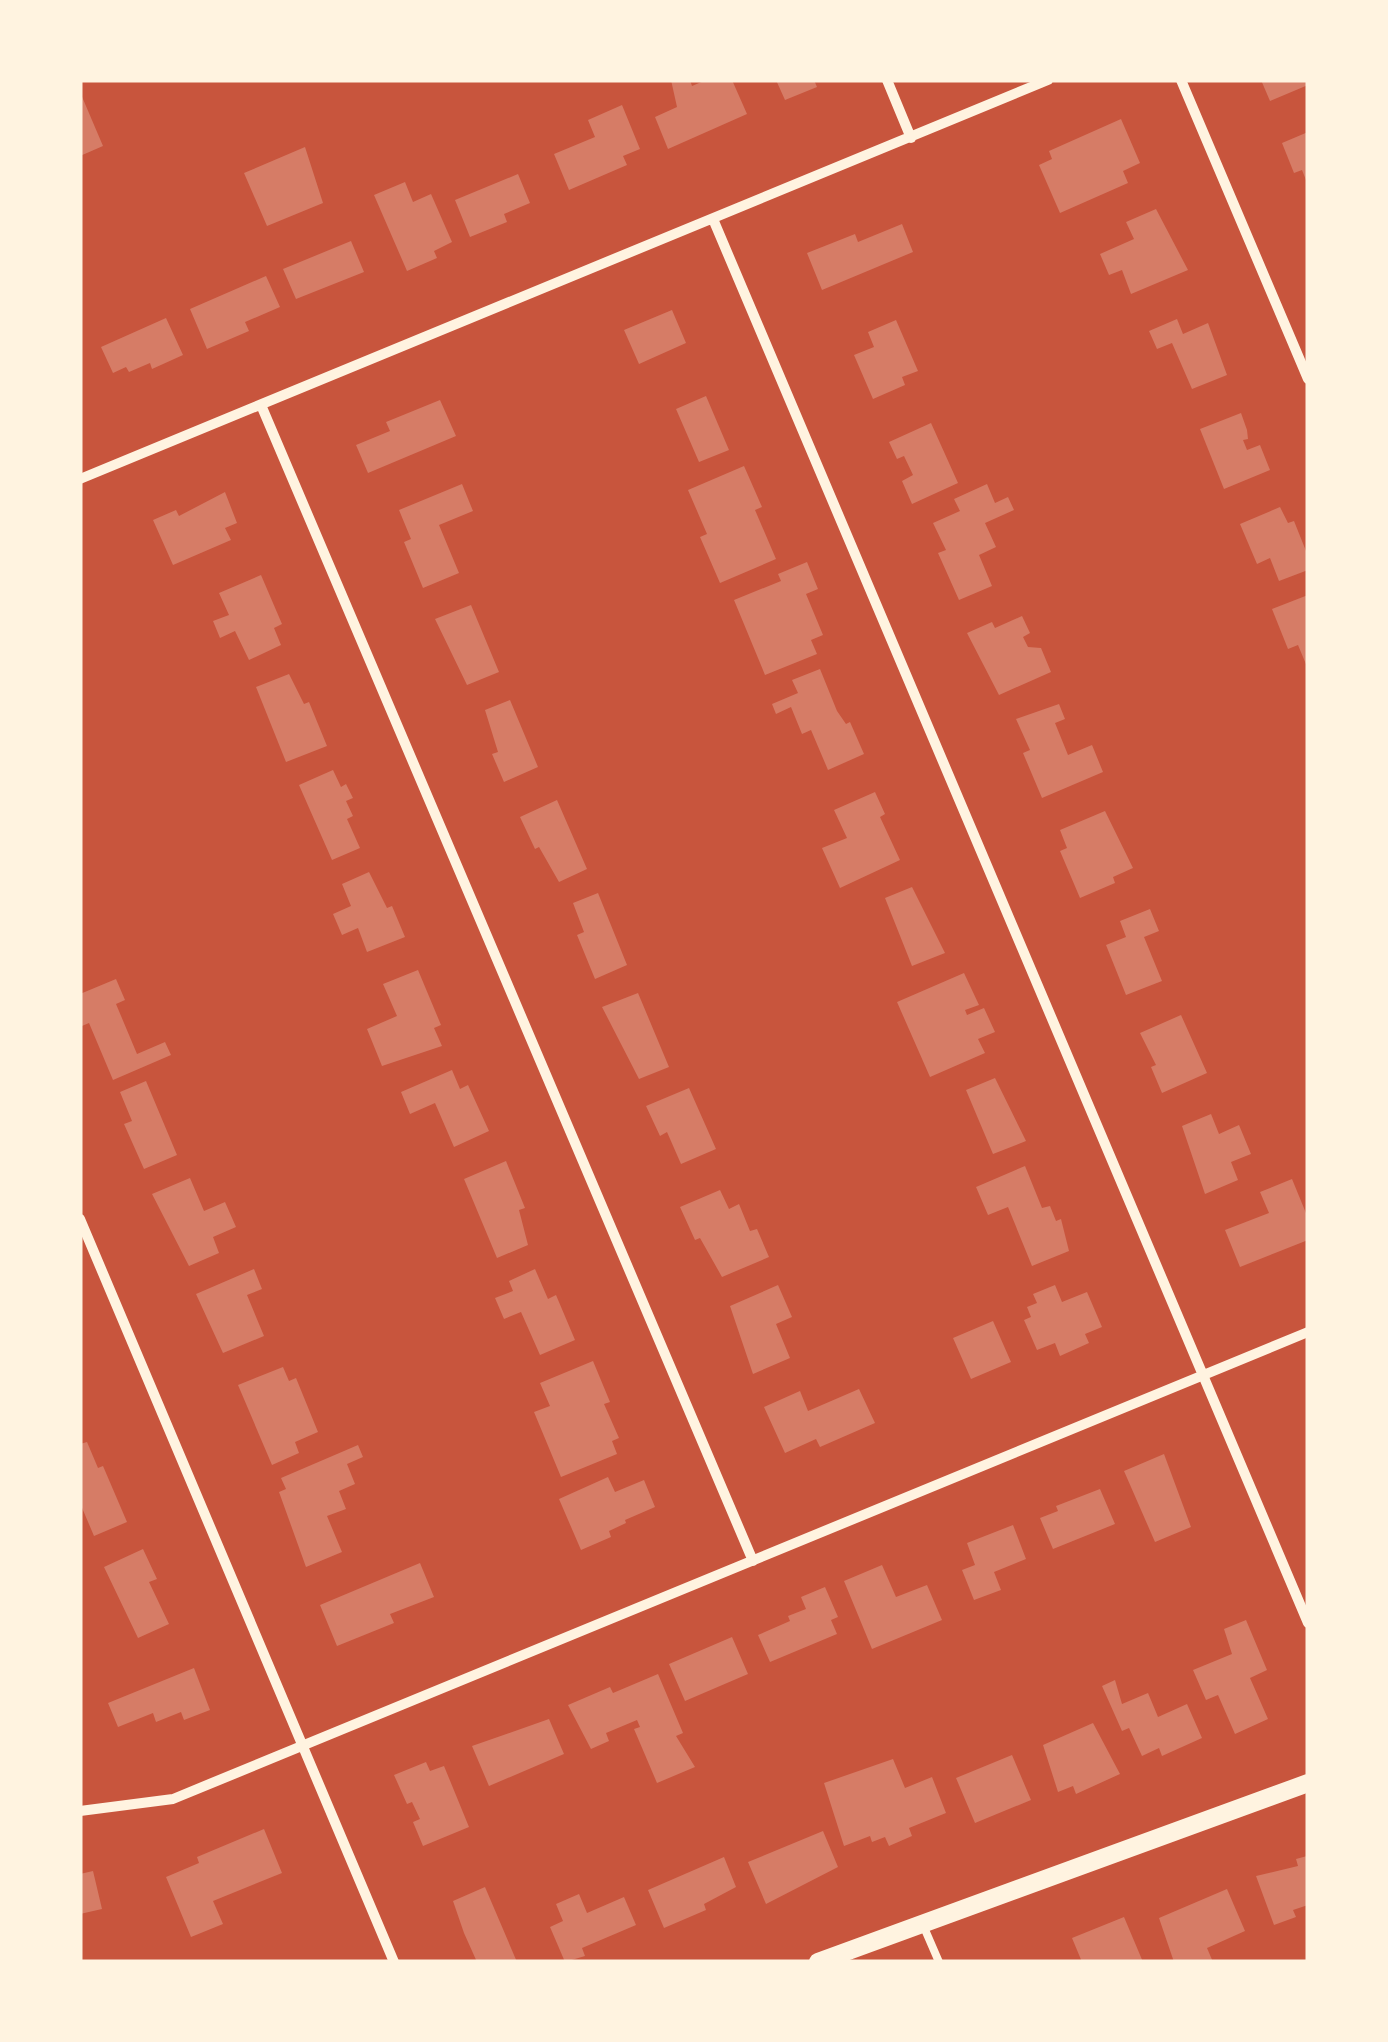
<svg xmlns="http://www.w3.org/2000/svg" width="1388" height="2042" viewBox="0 0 1388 2042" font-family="'Golos Text',sans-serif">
<rect width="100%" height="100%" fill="#c8553d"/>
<path fill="#d67c66" d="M 671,80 L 690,80 L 692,86 L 706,80 L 732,80 L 747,114 L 668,149 L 655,117 L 677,107 Z
M 776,80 L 814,80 L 817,87 L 785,100 Z
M 1261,80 L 1308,80 L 1308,85 L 1270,101 Z
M 80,92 L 103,146 L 80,156 Z
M 622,105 L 640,149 L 623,156 L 627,165 L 569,190 L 554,154 L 595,137 L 588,120 Z
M 1121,119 L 1140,163 L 1123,171 L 1128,183 L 1060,213 L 1039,165 L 1052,159 L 1049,151 Z
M 1308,132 L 1308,185 L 1302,170 L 1294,173 L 1282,143 Z
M 305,147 L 323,203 L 267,226 L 244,173 Z
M 518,174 L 530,203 L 504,214 L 507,222 L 470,237 L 455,200 Z
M 405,182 L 413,202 L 431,194 L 452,242 L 434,251 L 437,258 L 407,271 L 374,195 Z
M 1156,209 L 1188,270 L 1131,294 L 1122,270 L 1109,275 L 1100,254 L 1134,239 L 1126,222 Z
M 902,224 L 913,252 L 822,290 L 807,253 L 855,234 L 858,242 Z
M 351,241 L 364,272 L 296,299 L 283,269 Z
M 266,276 L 280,307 L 245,322 L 249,331 L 207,349 L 190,309 Z
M 672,310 L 686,343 L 639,364 L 624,330 Z
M 166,318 L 183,355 L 152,369 L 150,363 L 129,372 L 126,367 L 113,373 L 101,347 Z
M 1177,319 L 1183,334 L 1208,323 L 1227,375 L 1192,389 L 1172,343 L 1157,349 L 1149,331 Z
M 896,320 L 918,371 L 902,377 L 905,385 L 873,399 L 854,355 L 874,347 L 868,332 Z
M 706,396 L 729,450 L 699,462 L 676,409 Z
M 440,400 L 456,436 L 368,473 L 356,445 L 390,431 L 386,422 Z
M 1241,413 L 1247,430 L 1248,439 L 1243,440 L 1247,450 L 1260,445 L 1270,470 L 1224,489 L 1200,429 Z
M 931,423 L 958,483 L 912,504 L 902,481 L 913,475 L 904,456 L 897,459 L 889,442 Z
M 744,466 L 762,507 L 755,510 L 776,559 L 720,583 L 700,537 L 707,534 L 688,490 Z
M 462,484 L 473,511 L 439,525 L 459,573 L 423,588 L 404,542 L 411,539 L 399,510 Z
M 987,484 L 995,503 L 1008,497 L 1014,510 L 985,523 L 996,547 L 979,555 L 992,586 L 959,600 L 938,553 L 946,550 L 933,523 L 960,511 L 954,499 Z
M 225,492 L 237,523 L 225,528 L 231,540 L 173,565 L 153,520 L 176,510 L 179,516 Z
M 1280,507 L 1288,523 L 1294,521 L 1308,556 L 1308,570 L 1279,581 L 1270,558 L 1257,564 L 1240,524 Z
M 807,562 L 818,589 L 806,594 L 823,635 L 811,640 L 817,654 L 765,675 L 734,600 L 781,581 L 778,574 Z
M 261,575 L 282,624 L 274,628 L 281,645 L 249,660 L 235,631 L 220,638 L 213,621 L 229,615 L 219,593 Z
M 1308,595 L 1308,669 L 1298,645 L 1288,649 L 1272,609 Z
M 471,605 L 499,672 L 467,685 L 435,619 Z
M 1022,616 L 1030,633 L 1023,637 L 1028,647 L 1041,648 L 1051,672 L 999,695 L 967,633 L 992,622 L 995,628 Z
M 820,669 L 837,711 L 846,724 L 850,722 L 864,754 L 828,770 L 811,730 L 802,734 L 791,707 L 776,714 L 772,704 L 798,693 L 792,680 Z
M 289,674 L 304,704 L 309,702 L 327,746 L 286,762 L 256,687 Z
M 510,700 L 538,767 L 504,782 L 492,754 L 498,752 L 485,710 Z
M 1059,704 L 1065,719 L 1055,723 L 1068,755 L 1092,745 L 1103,772 L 1042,798 L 1023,753 L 1030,750 L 1016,719 Z
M 333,770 L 341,787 L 346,784 L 353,798 L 346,801 L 353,816 L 347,819 L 360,848 L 332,860 L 299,785 Z
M 875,792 L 885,814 L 880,817 L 900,860 L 840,888 L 822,848 L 847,838 L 834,810 Z
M 557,800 L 587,869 L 559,882 L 539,847 L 535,849 L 520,817 Z
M 1105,811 L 1133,868 L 1113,877 L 1115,883 L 1080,898 L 1060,851 L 1067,848 L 1060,830 Z
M 369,872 L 387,908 L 392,906 L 405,937 L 367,952 L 358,928 L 342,935 L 333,914 L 351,906 L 342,884 Z
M 912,887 L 945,953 L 912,966 L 885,898 Z
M 598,893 L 627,965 L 595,979 L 577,935 L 584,932 L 573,903 Z
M 1150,909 L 1159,931 L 1144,937 L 1162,981 L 1126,995 L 1106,945 L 1126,937 L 1120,921 Z
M 418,970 L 441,1025 L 434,1028 L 442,1046 L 382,1066 L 367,1029 L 397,1016 L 383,984 Z
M 964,973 L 979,1005 L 965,1010 L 967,1015 L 984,1008 L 995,1032 L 978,1039 L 985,1053 L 930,1077 L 897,1002 Z
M 116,979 L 125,1000 L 116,1004 L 137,1054 L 165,1042 L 171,1055 L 113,1080 L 89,1023 L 82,1026 L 80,1022 L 80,994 Z
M 638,993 L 669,1067 L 639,1079 L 602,1007 Z
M 1181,1015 L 1207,1073 L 1162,1093 L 1151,1067 L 1156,1065 L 1140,1033 Z
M 452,1070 L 460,1089 L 468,1085 L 489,1131 L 454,1147 L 435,1103 L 410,1114 L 401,1092 Z
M 995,1078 L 1026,1141 L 993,1154 L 966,1090 Z
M 146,1081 L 177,1155 L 144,1169 L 124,1124 L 132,1121 L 120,1092 Z
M 689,1088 L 716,1149 L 681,1164 L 667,1132 L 660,1136 L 646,1106 Z
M 1211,1114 L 1219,1134 L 1239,1125 L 1251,1154 L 1231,1162 L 1238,1180 L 1205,1194 L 1182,1126 Z
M 506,1161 L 525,1208 L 519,1210 L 528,1245 L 497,1258 L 464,1179 Z
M 1025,1166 L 1042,1208 L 1050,1206 L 1056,1221 L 1061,1219 L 1069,1251 L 1032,1266 L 1008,1207 L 988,1215 L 976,1187 Z
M 190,1178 L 204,1211 L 225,1202 L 236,1227 L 213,1237 L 219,1253 L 189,1266 L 152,1194 Z
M 1292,1179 L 1308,1218 L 1308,1240 L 1240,1267 L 1225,1230 L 1269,1213 L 1260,1192 Z
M 720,1190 L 729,1209 L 739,1204 L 750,1231 L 757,1229 L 769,1257 L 722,1277 L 700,1238 L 695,1240 L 680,1207 Z
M 254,1269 L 262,1289 L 247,1295 L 264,1336 L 223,1353 L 196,1294 Z
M 535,1269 L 548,1299 L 556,1295 L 575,1340 L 540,1355 L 521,1312 L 504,1319 L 495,1298 L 513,1291 L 509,1281 Z
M 778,1285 L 792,1317 L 776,1324 L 790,1358 L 753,1374 L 730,1306 Z
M 1055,1285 L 1062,1302 L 1087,1292 L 1102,1327 L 1085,1334 L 1089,1343 L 1060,1356 L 1055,1343 L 1037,1350 L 1024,1320 L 1031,1317 L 1027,1307 L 1037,1303 L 1033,1294 Z
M 993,1321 L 1011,1362 L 971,1379 L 953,1338 Z
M 593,1361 L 610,1402 L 604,1404 L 619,1438 L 612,1441 L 617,1454 L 561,1477 L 534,1412 L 550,1406 L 540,1383 Z
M 283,1367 L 289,1381 L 296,1378 L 318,1432 L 295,1442 L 299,1453 L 272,1465 L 238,1385 Z
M 859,1389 L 875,1423 L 820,1447 L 816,1439 L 785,1453 L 764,1407 L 800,1391 L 808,1411 Z
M 87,1442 L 98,1468 L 103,1466 L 127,1522 L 94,1536 L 80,1503 L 80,1444 Z
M 358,1445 L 363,1457 L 347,1464 L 355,1484 L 339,1491 L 346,1509 L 327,1516 L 342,1552 L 306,1567 L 279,1492 L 286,1489 L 281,1478 Z
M 1164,1454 L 1191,1527 L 1155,1542 L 1124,1471 Z
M 608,1477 L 615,1492 L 644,1480 L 655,1507 L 625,1520 L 626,1523 L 609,1531 L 611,1537 L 581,1550 L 559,1499 Z
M 1100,1489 L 1115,1524 L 1053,1549 L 1040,1518 L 1058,1511 L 1056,1506 Z
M 1013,1525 L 1026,1559 L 994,1572 L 1001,1590 L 974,1600 L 962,1570 L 975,1565 L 967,1543 Z
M 143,1549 L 157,1579 L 149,1582 L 169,1624 L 138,1638 L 104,1567 Z
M 420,1563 L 434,1597 L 390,1614 L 394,1623 L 337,1646 L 320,1605 Z
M 882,1565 L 896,1597 L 927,1585 L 942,1620 L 872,1649 L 844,1581 Z
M 825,1587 L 838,1617 L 831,1620 L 837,1634 L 770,1662 L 758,1635 L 790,1621 L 788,1616 L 806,1609 L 801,1597 Z
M 1246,1620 L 1267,1670 L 1250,1678 L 1268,1719 L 1235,1734 L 1218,1695 L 1206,1700 L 1193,1670 L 1232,1654 L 1224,1629 Z
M 732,1637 L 748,1674 L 685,1701 L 669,1664 Z
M 194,1668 L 210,1710 L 184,1720 L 181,1712 L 156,1722 L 153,1713 L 118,1727 L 108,1703 Z
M 658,1674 L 683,1733 L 676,1736 L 695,1767 L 657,1783 L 634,1729 L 640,1727 L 637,1720 L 606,1733 L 609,1741 L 591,1749 L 568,1705 L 610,1687 L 613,1693 Z
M 1115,1680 L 1122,1704 L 1148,1693 L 1158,1717 L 1187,1704 L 1202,1738 L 1162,1756 L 1159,1748 L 1142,1756 L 1129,1728 L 1122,1731 L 1102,1686 Z
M 549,1719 L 564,1754 L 489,1786 L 472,1746 Z
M 1093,1723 L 1120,1774 L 1076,1794 L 1073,1786 L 1058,1792 L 1043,1745 Z
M 1012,1755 L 1031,1800 L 975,1823 L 956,1778 Z
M 893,1759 L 905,1788 L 932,1777 L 946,1813 L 909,1828 L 912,1836 L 889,1846 L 885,1837 L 872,1842 L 870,1836 L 844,1846 L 824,1783 Z
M 426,1762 L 430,1771 L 444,1766 L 469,1827 L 423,1846 L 413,1822 L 420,1819 L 412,1802 L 407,1804 L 394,1775 Z
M 264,1829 L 282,1873 L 213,1901 L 223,1924 L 191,1937 L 166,1877 L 199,1863 L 197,1857 Z
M 823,1831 L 838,1867 L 766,1904 L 748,1862 Z
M 1307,1856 L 1308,1905 L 1293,1910 L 1296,1917 L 1274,1925 L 1256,1876 L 1298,1866 L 1296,1859 Z
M 724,1857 L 736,1887 L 704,1904 L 706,1910 L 664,1928 L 648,1890 Z
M 93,1871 L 102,1909 L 80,1914 L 80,1874 Z
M 485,1887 L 517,1962 L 477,1962 L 464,1933 L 453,1901 Z
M 1227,1889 L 1245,1931 L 1207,1948 L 1213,1962 L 1174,1962 L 1159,1918 Z
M 579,1894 L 587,1913 L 624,1897 L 636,1925 L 582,1948 L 585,1956 L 565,1962 L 550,1927 L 563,1921 L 556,1904 Z
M 1124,1917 L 1143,1962 L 1082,1962 L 1072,1938 Z"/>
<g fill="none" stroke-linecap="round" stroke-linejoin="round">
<path stroke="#fff3e0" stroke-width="8" d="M 923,1925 L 939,1962"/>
<path stroke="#fff3e0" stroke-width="10" d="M 887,80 L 911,138
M 1181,80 L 1308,379
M 713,219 L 1308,1623
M 261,405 L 753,1561
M 80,479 L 1048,80
M 80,1219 L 394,1962
M 80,1811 L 173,1799 L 1308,1332"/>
<path stroke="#fff3e0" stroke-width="18" d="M 818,1962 L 1308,1783"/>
</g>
<rect width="1388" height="2042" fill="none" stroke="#fff3e0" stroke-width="165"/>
</svg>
